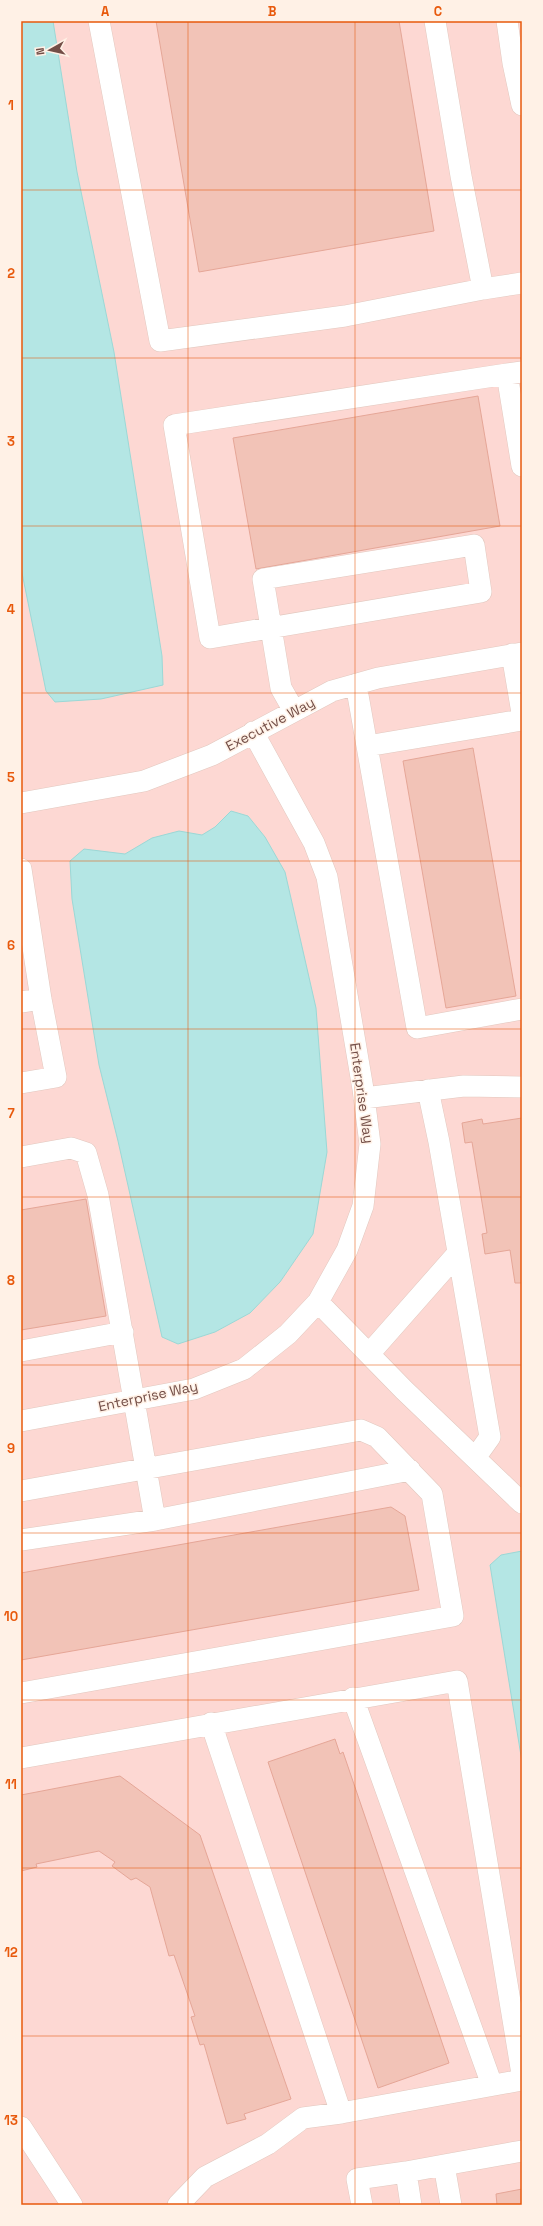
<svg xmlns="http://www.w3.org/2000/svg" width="543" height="2226" viewBox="0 0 543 2226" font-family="'Space Grotesk',sans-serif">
<rect width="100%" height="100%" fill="#fcece0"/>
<path fill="#fdd8d3" d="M 21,21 L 522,21 L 522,2205 L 21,2205 Z"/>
<path fill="#b4e6e4" stroke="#9bd8d6" d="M 21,21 L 53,21 L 77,172 L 114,352 L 162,656 L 163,685 L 101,699 L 55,702 L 46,691 L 21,568 Z
M 231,811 L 248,816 L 265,837 L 285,872 L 316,1008 L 327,1152 L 313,1234 L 280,1282 L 250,1313 L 215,1332 L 178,1344 L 162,1337 L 118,1141 L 99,1065 L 72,899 L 70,861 L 84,849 L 125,854 L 152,838 L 179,831 L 202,835 L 215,827 Z
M 522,1551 L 522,1762 L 490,1565 L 501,1555 Z"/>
<path fill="#f2c3b7" stroke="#e5a697" d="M 156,21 L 399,21 L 434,231 L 199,272 Z
M 478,396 L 500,526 L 256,569 L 233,438 Z
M 473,748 L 516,996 L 446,1008 L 403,761 Z
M 522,1118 L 522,1283 L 515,1283 L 510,1250 L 485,1254 L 482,1234 L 487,1233 L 472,1142 L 465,1143 L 462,1123 L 482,1119 L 483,1124 Z
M 86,1199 L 106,1316 L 21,1330 L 21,1210 Z
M 391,1507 L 405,1516 L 419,1590 L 21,1660 L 21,1573 Z
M 335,1739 L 340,1754 L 343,1752 L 449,2063 L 378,2088 L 268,1762 Z
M 120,1776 L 200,1835 L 291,2099 L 244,2114 L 246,2119 L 227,2124 L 204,2044 L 200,2045 L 191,2017 L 195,2016 L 174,1955 L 169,1956 L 150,1887 L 136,1878 L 131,1880 L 112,1866 L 115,1862 L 99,1851 L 36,1864 L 37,1867 L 21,1871 L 21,1795 Z
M 522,2189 L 522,2205 L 497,2205 L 496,2194 Z"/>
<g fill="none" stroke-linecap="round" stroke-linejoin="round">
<defs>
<path id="minor" d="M 99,21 L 160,341 L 345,316 L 483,289 L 522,283
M 435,21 L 461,176 L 483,289
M 507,21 L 513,63 L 522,105
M 522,372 L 507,374 L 522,466
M 512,654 L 522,713
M 356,684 L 417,1028 L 522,1009
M 294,711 L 281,688 L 263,579 L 474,545 L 481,592 L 210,638 L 174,425 L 507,374
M 367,746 L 522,720
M 21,803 L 144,781 L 212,755 L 332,691 L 378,678 L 522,653
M 21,869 L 41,999 L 56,1077 L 21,1083
M 21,1002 L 41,999
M 428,1090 L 439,1142 L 490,1437 L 475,1458
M 364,1098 L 464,1086 L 522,1087
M 21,1157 L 71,1148 L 86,1153 L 98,1195 L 155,1520
M 318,1302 L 404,1390 L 522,1503
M 21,1351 L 123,1332
M 369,1354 L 458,1253
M 21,1421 L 194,1389 L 244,1369 L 288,1334 L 318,1302 L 347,1250 L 363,1206 L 370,1144 L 363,1089 L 327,877 L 314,843 L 253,732
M 21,1491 L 361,1430 L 377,1437 L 432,1494 L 453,1616 L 21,1693
M 21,1540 L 155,1520 L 410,1470
M 353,1698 L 492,2085
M 211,1723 L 341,2113
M 21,1758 L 457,1681 L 522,2074
M 21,2127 L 72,2205
M 444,2165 L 522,2151
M 406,2172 L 444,2165 L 451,2205
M 178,2205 L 205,2177 L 268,2144 L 303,2118 L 341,2113 L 522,2080
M 362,2205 L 357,2179 L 406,2172 L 411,2205"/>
</defs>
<use href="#minor" stroke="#e2c8bf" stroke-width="22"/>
<use href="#minor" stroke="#fff" stroke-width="21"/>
</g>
<path fill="none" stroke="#e8590c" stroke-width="1" stroke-opacity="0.55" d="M 188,21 L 188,2205M 355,21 L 355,2205M 21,190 L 522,190M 21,358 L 522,358M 21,526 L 522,526M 21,693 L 522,693M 21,861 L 522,861M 21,1029 L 522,1029M 21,1197 L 522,1197M 21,1365 L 522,1365M 21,1533 L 522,1533M 21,1700 L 522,1700M 21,1868 L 522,1868M 21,2036 L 522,2036"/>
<g text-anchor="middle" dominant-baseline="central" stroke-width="3" stroke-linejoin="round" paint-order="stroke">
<g font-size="14" fill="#734e47" stroke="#fff1e6">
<text transform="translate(270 724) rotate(-28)">Executive Way</text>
<text transform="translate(362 1093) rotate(82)">Enterprise Way</text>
<text transform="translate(148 1396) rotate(-12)">Enterprise Way</text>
</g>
</g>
<rect width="543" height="2226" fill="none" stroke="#fff1e6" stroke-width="44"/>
<g transform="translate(50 50) rotate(262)" stroke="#fff1e6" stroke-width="3" paint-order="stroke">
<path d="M0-3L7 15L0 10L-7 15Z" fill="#734e47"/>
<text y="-6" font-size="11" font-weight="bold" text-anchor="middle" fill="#734e47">N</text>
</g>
<rect x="22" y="22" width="499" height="2182" fill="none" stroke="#e8590c" stroke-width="1.5"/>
<g font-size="13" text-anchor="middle" font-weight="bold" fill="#e8590c">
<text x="105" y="16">A</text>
<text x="272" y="16">B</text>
<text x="438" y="16">C</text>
<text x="11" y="110">1</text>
<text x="11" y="278">2</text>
<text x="11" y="446">3</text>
<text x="11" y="614">4</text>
<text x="11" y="782">5</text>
<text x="11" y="950">6</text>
<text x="11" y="1118">7</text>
<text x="11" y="1285">8</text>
<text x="11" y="1453">9</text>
<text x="11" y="1621">10</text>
<text x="11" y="1789">11</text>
<text x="11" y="1957">12</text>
<text x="11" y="2125">13</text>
</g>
</svg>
